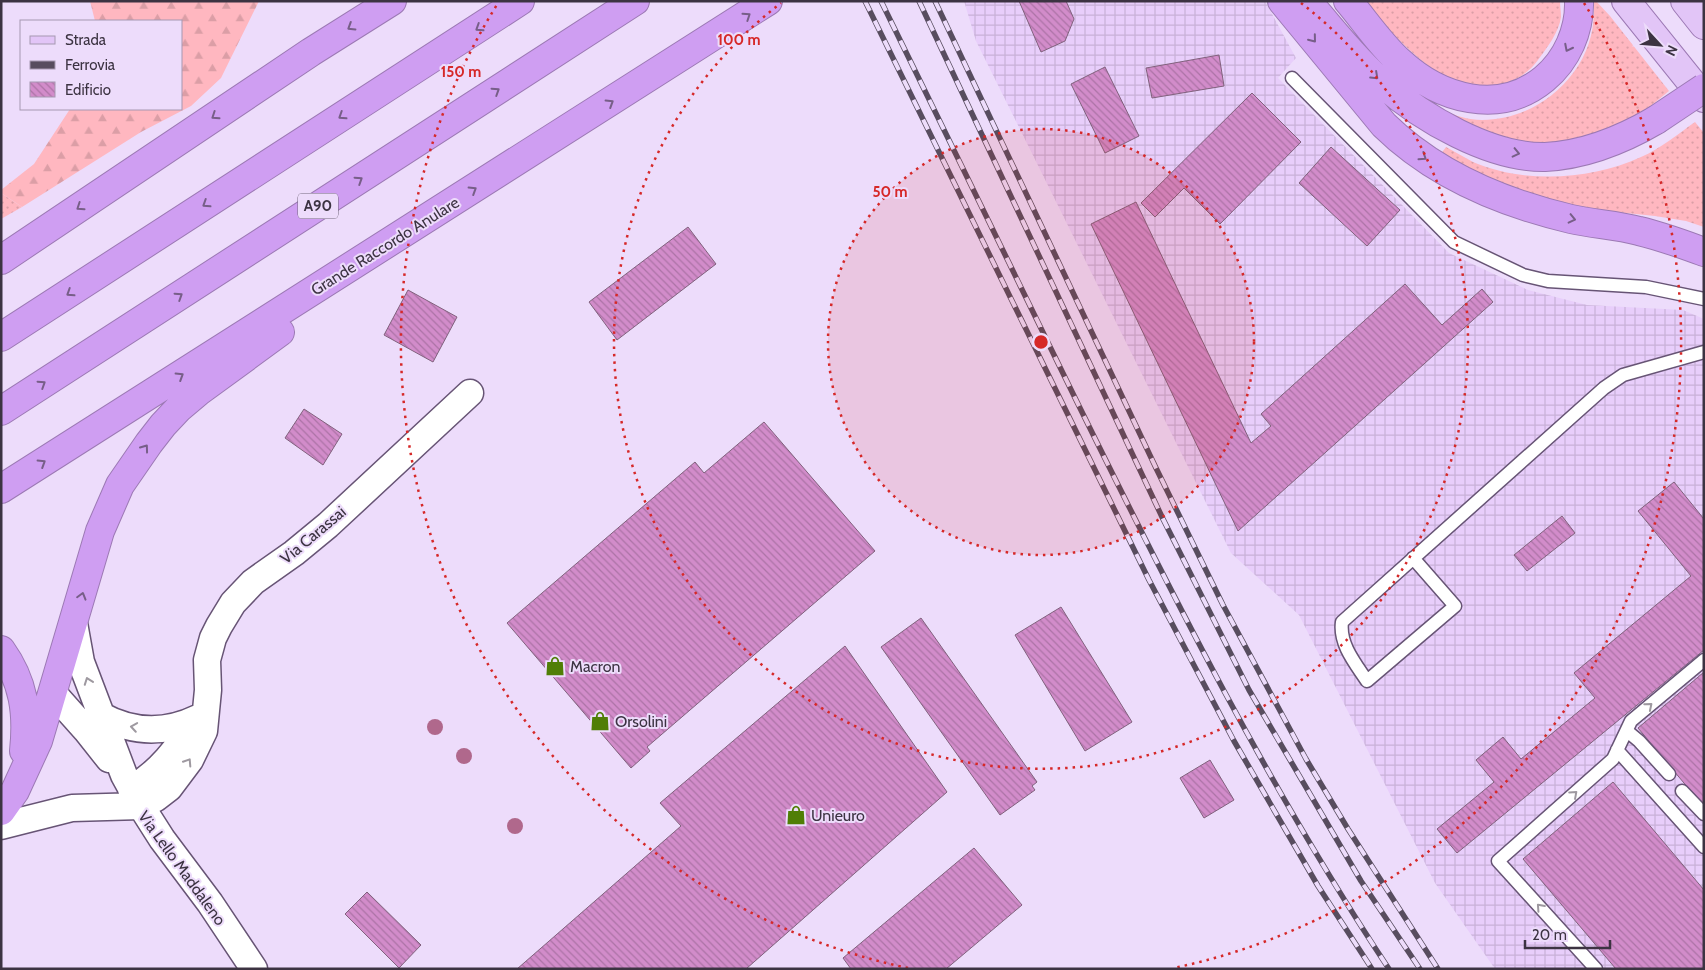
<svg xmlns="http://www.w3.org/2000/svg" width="1705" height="970" viewBox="0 0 1705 970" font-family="Cabin,sans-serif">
<defs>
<pattern id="industrial-grid" width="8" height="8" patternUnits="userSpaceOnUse" patternTransform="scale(1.25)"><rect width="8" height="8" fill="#e8cefb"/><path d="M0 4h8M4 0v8" fill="none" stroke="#c8b1d8"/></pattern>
<pattern id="grass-dots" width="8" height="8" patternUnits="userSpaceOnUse" patternTransform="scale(1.25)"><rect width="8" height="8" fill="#ffb7c0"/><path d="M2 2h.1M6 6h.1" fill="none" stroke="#db9ea6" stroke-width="1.8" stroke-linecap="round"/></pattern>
<pattern id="forest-firs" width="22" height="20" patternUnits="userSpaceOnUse" patternTransform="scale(1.25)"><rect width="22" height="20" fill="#ffb7c0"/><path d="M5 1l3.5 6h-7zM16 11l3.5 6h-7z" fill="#db9ea6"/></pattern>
<pattern id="building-back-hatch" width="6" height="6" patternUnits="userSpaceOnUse" patternTransform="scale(1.25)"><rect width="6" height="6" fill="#d28cca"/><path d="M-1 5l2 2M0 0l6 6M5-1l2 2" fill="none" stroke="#ac73a6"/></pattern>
</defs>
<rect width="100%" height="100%" fill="#eddcfb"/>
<path fill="url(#industrial-grid)" d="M 964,1 L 1265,1 L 1296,58 L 1278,78 L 1449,253 L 1528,290 L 1587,305 L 1683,310 L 1704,319 L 1704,969 L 1495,969 L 1435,883 L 1299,615 L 1231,553 L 976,41 Z"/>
<path fill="url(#grass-dots)" d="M 1363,1 L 1560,1 C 1560,6 1561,12 1561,17 C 1559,32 1547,48 1538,60 C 1527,75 1511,84 1493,85 C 1483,86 1471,87 1462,84 C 1429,75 1386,28 1363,1 Z
M 1593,1 L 1596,1 L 1610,16 L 1669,91 L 1631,122 L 1583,145 L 1527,146 L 1467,126 L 1407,93 C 1430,104 1456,120 1482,120 C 1544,120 1601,64 1593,1 Z
M 1695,122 L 1704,133 L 1704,227 L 1686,221 L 1655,216 L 1577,208 L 1548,203 L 1437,159 L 1446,147 C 1455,152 1464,157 1473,162 C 1524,184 1591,180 1641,157 C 1660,149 1678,134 1695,122 Z
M 1,193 L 22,207 L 1,219 Z"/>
<path fill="url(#forest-firs)" d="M 90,1 L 259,1 L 221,78 L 191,106 L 141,132 L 22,207 L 1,193 L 1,190 L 34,164 L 70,109 L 181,109 L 181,21 L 95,21 Z"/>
<path fill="url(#building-back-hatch)" stroke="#81617d" d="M 1019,1 L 1066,1 L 1074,19 L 1065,41 L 1041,52 Z
M 1219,55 L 1224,86 L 1152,98 L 1146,68 Z
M 1105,67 L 1139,136 L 1105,153 L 1071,84 Z
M 1252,93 L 1301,142 L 1220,224 L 1184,188 L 1155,217 L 1141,203 Z
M 1331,147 L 1400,210 L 1367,246 L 1299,183 Z
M 1136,202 L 1251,443 L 1271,426 L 1261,414 L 1405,284 L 1442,325 L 1482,289 L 1493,302 L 1238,531 L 1091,224 Z
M 688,227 L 716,264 L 617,340 L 589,302 Z
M 408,290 L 457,317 L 433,362 L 384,335 Z
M 304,409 L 342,434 L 323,465 L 285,438 Z
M 764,422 L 875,551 L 647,747 L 650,751 L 631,768 L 507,623 L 695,462 L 704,473 Z
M 1674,482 L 1704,519 L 1704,650 L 1457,853 L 1437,829 L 1494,782 L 1476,760 L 1503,737 L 1521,759 L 1595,698 L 1574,673 L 1691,576 L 1638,511 Z
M 1562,516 L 1575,533 L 1527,571 L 1514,555 Z
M 1061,607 L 1132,722 L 1085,751 L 1015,635 Z
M 921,618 L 1037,782 L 1032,786 L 1035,790 L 1000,815 L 881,647 Z
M 845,646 L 947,792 L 746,969 L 517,969 L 681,826 L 660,803 Z
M 1704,672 L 1704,807 L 1638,728 Z
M 1210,760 L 1234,800 L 1204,818 L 1180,778 Z
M 1613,782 L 1704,890 L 1704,969 L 1616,969 L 1523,859 Z
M 974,848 L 1022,905 L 946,969 L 851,969 L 843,958 Z
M 367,892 L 421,945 L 399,968 L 345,914 Z"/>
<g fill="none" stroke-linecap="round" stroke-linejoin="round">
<defs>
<path id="service" d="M 1292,78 L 1454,242 L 1523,275 L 1548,281 L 1646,287 L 1704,299
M 1413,558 L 1455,606 L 1367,681 C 1355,663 1339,644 1342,622 L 1604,388 L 1623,375 L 1704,352
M 1627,731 L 1639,741 L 1669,774
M 1617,750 L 1704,847
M 1682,791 L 1704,814
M 1596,969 L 1498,861 L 1613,759 L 1631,721 L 1704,660"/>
<path id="minor" d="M 74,623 L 81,662 L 124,775 L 141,806 L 162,839 L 210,903 L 254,969
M 53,693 L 86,730 L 109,759
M 100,715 C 132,733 165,734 198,718
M 131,789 C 159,773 178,748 195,721
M 1,826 L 72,808 L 141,806 L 156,798 L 169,788 L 190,760 L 204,731 L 208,690 L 207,660 L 213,638 L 219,626 L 233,603 L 253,582 L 294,553 L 328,525 L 470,393"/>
<path id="primary" d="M 1626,1 L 1704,98
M 1685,1 L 1704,25"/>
<path id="motorway" d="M 1282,1 L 1384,125 C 1434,174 1503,203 1571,219 C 1593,224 1617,225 1639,231 C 1661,236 1682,244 1704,252
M 1307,1 C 1331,28 1354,59 1382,83 C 1422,118 1490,158 1545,157 C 1585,155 1622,140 1656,120
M 1348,1 C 1365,21 1380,44 1400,62 C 1440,99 1499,116 1544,79 C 1567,60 1580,30 1579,1
M 1,260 L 311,52 L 392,1
M 1,337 L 520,1
M 1,411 L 635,1
M 1,489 L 768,1
M 1,650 C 24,682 28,713 24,751
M 1,811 L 15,791 L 38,741 L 100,531 L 120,485 L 149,443 L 163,425 L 179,408 L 198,392 L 280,332"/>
</defs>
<use href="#service" stroke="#675475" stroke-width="15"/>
<use href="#minor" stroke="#675475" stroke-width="29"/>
<use href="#primary" stroke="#9c79b4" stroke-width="30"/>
<use href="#motorway" stroke="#9c79b4" stroke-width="30"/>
<use href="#service" stroke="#fff" stroke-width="12"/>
<use href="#minor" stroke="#fff" stroke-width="26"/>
<use href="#primary" stroke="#e2c5f7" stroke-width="28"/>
<use href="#motorway" stroke="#cf9ef2" stroke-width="28"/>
<defs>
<path id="rail" d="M 865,1 L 1149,580 L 1234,741 L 1318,886 L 1372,969
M 881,1 C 947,136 1013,271 1079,406 C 1174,599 1270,790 1389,969
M 919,1 L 1163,519 L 1249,690 L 1361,881 L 1420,969
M 935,1 L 1156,468 L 1223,605 L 1306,759 L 1348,829 L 1438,969"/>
</defs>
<use href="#rail" stroke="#584d5f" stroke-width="5.5"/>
<use href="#rail" stroke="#eddcfb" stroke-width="4" stroke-dasharray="11" stroke-linecap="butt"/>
<defs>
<path id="motorway-bridge" d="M 1656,120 L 1704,88"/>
</defs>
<use href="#motorway-bridge" stroke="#9c79b4" stroke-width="30" stroke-linecap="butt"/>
<use href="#motorway-bridge" stroke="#cf9ef2" stroke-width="28"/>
</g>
<g fill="#b0688c">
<circle cx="435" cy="727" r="8"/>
<circle cx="464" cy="756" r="8"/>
<circle cx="515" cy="826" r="8"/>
</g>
<defs><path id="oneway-chevron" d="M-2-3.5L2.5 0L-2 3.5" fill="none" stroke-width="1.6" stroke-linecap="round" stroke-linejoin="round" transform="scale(1.25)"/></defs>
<g stroke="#775e88">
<use href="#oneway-chevron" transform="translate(747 16) rotate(-34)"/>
<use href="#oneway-chevron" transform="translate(351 27) rotate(148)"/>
<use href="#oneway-chevron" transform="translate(479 28) rotate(147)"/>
<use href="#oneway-chevron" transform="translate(1313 39) rotate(51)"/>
<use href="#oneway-chevron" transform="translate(1568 48) rotate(117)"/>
<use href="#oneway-chevron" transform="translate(1375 76) rotate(43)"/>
<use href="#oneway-chevron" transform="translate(496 91) rotate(-33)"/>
<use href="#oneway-chevron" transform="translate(610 103) rotate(-32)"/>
<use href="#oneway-chevron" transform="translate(215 116) rotate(146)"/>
<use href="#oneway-chevron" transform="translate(342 116) rotate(147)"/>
<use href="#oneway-chevron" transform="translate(1516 153) rotate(13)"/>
<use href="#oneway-chevron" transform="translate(1423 157) rotate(34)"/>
<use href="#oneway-chevron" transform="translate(359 180) rotate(-33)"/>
<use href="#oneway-chevron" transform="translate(473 190) rotate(-32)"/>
<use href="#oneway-chevron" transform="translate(206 204) rotate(147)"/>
<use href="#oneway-chevron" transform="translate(80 207) rotate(146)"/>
<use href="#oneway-chevron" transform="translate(1572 219) rotate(13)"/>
<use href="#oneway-chevron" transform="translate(70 293) rotate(147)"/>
<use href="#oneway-chevron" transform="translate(179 296) rotate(-33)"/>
<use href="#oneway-chevron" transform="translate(180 376) rotate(-32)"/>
<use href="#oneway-chevron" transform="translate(42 384) rotate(-33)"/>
<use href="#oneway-chevron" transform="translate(145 448) rotate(-54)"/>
<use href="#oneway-chevron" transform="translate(42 463) rotate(-32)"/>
<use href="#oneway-chevron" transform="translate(82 596) rotate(-74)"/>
</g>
<g stroke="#9e99a0">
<use href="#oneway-chevron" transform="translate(88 681) rotate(-110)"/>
<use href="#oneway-chevron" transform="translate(1649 706) rotate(-40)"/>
<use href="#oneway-chevron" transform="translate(134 727) rotate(-171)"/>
<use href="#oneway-chevron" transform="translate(188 762) rotate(-57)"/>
<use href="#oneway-chevron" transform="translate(1574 794) rotate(-42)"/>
<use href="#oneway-chevron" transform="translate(1540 907) rotate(-132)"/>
</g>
<circle cx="1041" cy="342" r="213" fill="#d62828" fill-opacity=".12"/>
<g fill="none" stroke="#d62828" stroke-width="2.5" stroke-dasharray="2.5 5">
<circle cx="1041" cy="342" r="213"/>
<path d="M1301 3A427 427 0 1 1 781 3"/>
<path d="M908 968A640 640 0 0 1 498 3M1584 3A640 640 0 0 1 1174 968"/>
</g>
<defs>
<symbol id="shop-bare" viewBox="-9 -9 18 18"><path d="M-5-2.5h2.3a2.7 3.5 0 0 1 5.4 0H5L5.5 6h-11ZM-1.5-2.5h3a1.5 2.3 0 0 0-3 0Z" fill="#507e06" stroke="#eddcfb" stroke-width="2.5" paint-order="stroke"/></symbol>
</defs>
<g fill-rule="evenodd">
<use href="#shop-bare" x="541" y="652" width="28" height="28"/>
<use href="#shop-bare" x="586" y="707" width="28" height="28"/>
<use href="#shop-bare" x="782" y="801" width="28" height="28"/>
</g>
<g text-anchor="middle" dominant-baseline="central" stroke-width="4" stroke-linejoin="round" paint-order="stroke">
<rect fill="#eddcfb" stroke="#71667a" stroke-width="1" x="298" y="193.5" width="40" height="25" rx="4"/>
<g font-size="15" font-weight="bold" fill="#3c3342">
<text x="318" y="206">A90</text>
</g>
<g font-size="16" fill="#3c3342" stroke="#eddcfb">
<text transform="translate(385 246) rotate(-32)">Grande Raccordo Anulare</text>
<text transform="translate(313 535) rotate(-40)">Via Carassai</text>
<text transform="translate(182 868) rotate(54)">Via Lello Maddaleno</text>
</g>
<g font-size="16" fill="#3c3342" stroke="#eddcfb" text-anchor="start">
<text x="570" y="666">Macron</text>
<text x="615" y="721">Orsolini</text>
<text x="811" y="815">Unieuro</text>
</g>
</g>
<circle cx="1041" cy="342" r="8" fill="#d62828" stroke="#eddcfb" stroke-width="2.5"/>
<g font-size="15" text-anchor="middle" font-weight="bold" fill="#d62828" stroke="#eddcfb" stroke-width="4" stroke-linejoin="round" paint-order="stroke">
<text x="739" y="45">100 m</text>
<text x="461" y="77">150 m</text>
<text x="890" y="197">50 m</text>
</g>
<rect width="1705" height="970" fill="none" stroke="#3c3342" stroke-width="5"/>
<rect x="20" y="20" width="162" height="90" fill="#eddcfb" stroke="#a698b1"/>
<rect x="30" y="36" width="25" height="8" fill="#e2c5f7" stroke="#a698b1"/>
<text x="65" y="45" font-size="15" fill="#3c3342">Strada</text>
<rect x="30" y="61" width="25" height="8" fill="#584d5f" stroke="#a698b1"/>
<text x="65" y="70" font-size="15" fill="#3c3342">Ferrovia</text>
<rect x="30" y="82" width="25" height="15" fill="url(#building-back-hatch)" stroke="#a698b1"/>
<text x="65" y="95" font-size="15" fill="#3c3342">Edificio</text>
<g transform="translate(1660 45) rotate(116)" stroke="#eddcfb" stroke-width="4" paint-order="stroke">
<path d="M0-4L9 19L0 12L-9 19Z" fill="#3c3342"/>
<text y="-8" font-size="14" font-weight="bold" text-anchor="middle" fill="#3c3342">N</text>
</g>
<path d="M1525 940v8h85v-8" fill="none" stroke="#3c3342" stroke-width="2.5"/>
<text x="1532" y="940" font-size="15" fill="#3c3342" stroke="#eddcfb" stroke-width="4" paint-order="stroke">20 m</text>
</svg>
